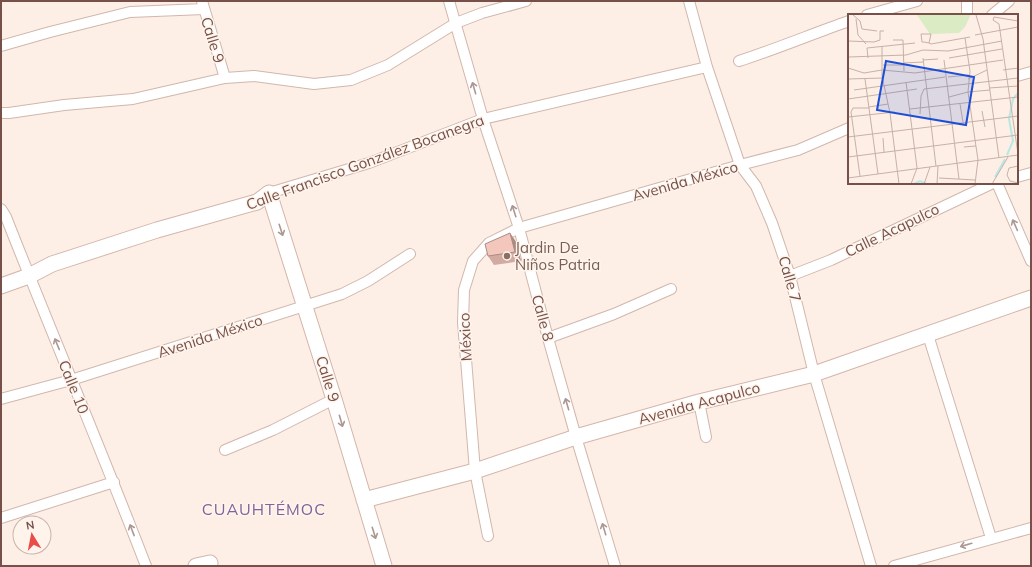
<svg xmlns="http://www.w3.org/2000/svg" width="1032" height="567" viewBox="0 0 1032 567" font-family="Mulish,sans-serif">
<rect width="100%" height="100%" fill="#fdefe5"/>
<g fill="none" stroke-linecap="round" stroke-linejoin="round">
<defs>
<path id="street" d="M 202,1 L 225,78
M 449,1 L 483,119 L 519,228 L 548,338 L 576,437 L 615,566
M 689,1 L 707,67 L 740,165 L 756,186 L 772,223 L 790,276 L 814,374 L 871,566
M 867,15 L 917,1
M 967,15 L 967,1
M 992,15 L 1009,1
M 1,46 L 50,32 L 130,12 L 204,9
M 739,61 C 776,49 812,34 849,21
M 1017,76 L 1031,72
M 1,113 L 9,113 L 64,105 L 133,99 L 225,78 L 254,76 L 314,84 L 351,80 L 388,65 L 456,23 L 482,13 L 526,1
M 1017,177 L 1031,173
M 997,183 L 1031,261
M 269,193 L 369,163 L 483,119 L 707,67
M 1,209 L 6,217 C 52,334 101,449 146,566
M 790,276 L 831,260 L 993,183
M 928,335 L 991,538
M 548,338 L 614,314 L 671,289
M 1,399 L 71,380 L 342,294 L 368,281 L 410,254
M 699,402 L 706,437
M 225,450 L 273,430 L 334,399
M 1,518 L 114,482
M 488,536 L 475,471 L 463,322 L 464,290 L 473,261 L 489,243 L 519,228 L 740,165 L 798,150 L 849,128
M 894,566 L 1031,528"/>
<path id="secondary" d="M 1,286 L 29,276 L 52,264 L 157,230 L 257,202 L 269,193 L 334,399 L 384,566
M 364,500 L 475,471 L 576,437 L 699,402 L 814,374 L 1031,298
M 196,566 L 210,563"/>
</defs>
<use href="#street" stroke="#d1b7ad" stroke-width="12"/>
<use href="#secondary" stroke="#d4b5ab" stroke-width="17"/>
<use href="#street" stroke="#fff" stroke-width="10"/>
<use href="#secondary" stroke="#fff" stroke-width="15"/>
</g>
<path fill="#d1aba2" d="M 510,233 L 516,242 L 521,261 L 494,265 L 488,256 Z"/>
<path fill="#aa8b84" d="M 510,233 L 516,242 L 521,261 L 515,252 Z"/>
<path fill="#f3c7bc" stroke="#aa8b84" d="M 510,233 L 515,252 L 488,256 L 485,244 Z"/>
<defs><path id="oneway-shaft" d="M-6 0H5M1.5-3L5.5 0L1.5 3" fill="none" stroke-width="1.6" stroke-linecap="round" stroke-linejoin="round"/></defs>
<g stroke="#ad9792">
<use href="#oneway-shaft" transform="translate(474 88) rotate(-106)"/>
<use href="#oneway-shaft" transform="translate(514 211) rotate(-108)"/>
<use href="#oneway-shaft" transform="translate(1015 225) rotate(-114)"/>
<use href="#oneway-shaft" transform="translate(281 230) rotate(72)"/>
<use href="#oneway-shaft" transform="translate(57 344) rotate(-112)"/>
<use href="#oneway-shaft" transform="translate(567 404) rotate(-106)"/>
<use href="#oneway-shaft" transform="translate(341 421) rotate(74)"/>
<use href="#oneway-shaft" transform="translate(604 529) rotate(-107)"/>
<use href="#oneway-shaft" transform="translate(132 530) rotate(-111)"/>
<use href="#oneway-shaft" transform="translate(374 533) rotate(73)"/>
<use href="#oneway-shaft" transform="translate(966 545) rotate(164)"/>
</g>
<circle fill="#8d6e63" stroke="#fff4ec" stroke-width="1.5" cx="507" cy="256" r="4"/>
<g text-anchor="middle" dominant-baseline="central" stroke-width="3" stroke-linejoin="round" paint-order="stroke">
<g font-size="15" fill="#775149" stroke="#fff4ec">
<text transform="translate(213 40) rotate(73)">Calle 9</text>
<text transform="translate(365 162) rotate(-20)">Calle Francisco González Bocanegra</text>
<text transform="translate(685 181) rotate(-16)">Avenida México</text>
<text transform="translate(892 230) rotate(-26)">Calle Acapulco</text>
<text transform="translate(790 279) rotate(74)">Calle 7</text>
<text transform="translate(543 318) rotate(75)">Calle 8</text>
<text transform="translate(210 336) rotate(-18)">Avenida México</text>
<text transform="translate(465 337) rotate(-93)">México</text>
<text transform="translate(328 379) rotate(73)">Calle 9</text>
<text transform="translate(74 387) rotate(68)">Calle 10</text>
<text transform="translate(699 403) rotate(-15)">Avenida Acapulco</text>
</g>
<g font-size="15" fill="#785e54" stroke="#fff4ec" text-anchor="start">
<text x="515" y="247">Jardin De<tspan x="515" dy="17">Niños Patria</tspan></text>
</g>
<g font-size="16" letter-spacing="1" fill="#7e649b" stroke="#fff4ec">
<text x="264" y="509">CUAUHTÉMOC</text>
</g>
</g>
<g transform="translate(848 14)">
<rect width="170" height="170" fill="#fdefe5"/>
<path d="M 123,0 L 117,13 L 111,19 L 82,20 L 69,1 Z" fill="#dbebc3"/>
<path fill="none" stroke="#b9e7e5" stroke-width="2" d="M 159,141 L 165,127 L 161,105 L 165,85 L 170,79M 147,163 L 157,145M 66,170 L 72,167 L 79,170"/>
<path fill="none" stroke="#c7b0a7" stroke-width="1" d="M 4,0 L 12,7 L 14,15 L 29,17M 128,1 L 135,25 L 151,144M 8,5 L 10,21 L 18,30M 170,7 L 146,3 L 145,6 L 151,10 L 170,140M 127,21 L 170,13M 117,24 L 122,57 L 120,78 L 130,146 L 127,170M 45,26 L 55,26 L 56,57M 0,27 L 26,28 L 32,26 L 32,17 L 36,17M 81,29 L 83,20 L 73,20 L 74,28 L 76,28 L 81,29 L 83,30 L 122,23M 34,32 L 34,62 L 42,99 L 51,170M 1,43 L 58,41 L 75,36 L 100,37 L 154,27M 20,44 L 19,34 L 67,29M 75,44 L 88,152M 101,44 L 154,35M 75,46 L 90,45M 96,46 L 111,165M 55,49 L 76,48M 35,51 L 55,51M 0,54 L 16,59 L 34,56 L 67,59 L 155,46M 155,56 L 170,54M 100,63 L 121,61M 0,65 L 35,64M 17,65 L 30,160M 120,65 L 139,56M 58,68 L 69,154 L 63,170M 141,74 L 170,72M 6,76 L 97,63M 101,83 L 120,78 L 142,76M 0,85 L 69,75M 112,90 L 115,108M 21,93 L 40,90M 62,95 L 170,83M 134,97 L 137,113M 72,100 L 73,82 L 76,75 L 170,64M 0,103 L 47,98M 0,123 L 170,102M 35,124 L 36,138M 116,133 L 128,132M 0,143 L 170,121M 170,152 L 161,154 L 159,161 L 162,167 L 170,169M 12,162 L 3,98 L 5,94 L 21,94M 0,164 L 170,141M 91,164 L 127,166M 76,170 L 82,153M 89,170 L 90,152M 144,170 L 160,143"/>
<path fill="#1d4ed8" fill-opacity="0.15" stroke="#1d4ed8" stroke-width="2" d="M 38,47 L 126,63 L 118,111 L 29,96 Z"/>
<rect width="170" height="170" fill="none" stroke="#775149" stroke-width="2"/>
</g>
<rect width="1032" height="567" fill="none" stroke="#775149" stroke-width="4"/>
<g transform="translate(32 535) rotate(350)"><circle r="19" fill="#fff4ec" stroke="#c9b3ab"/>
<path d="M0-3L7 15L0 10L-7 15Z" fill="#ea4c47"/>
<text y="-6" font-size="11" font-weight="bold" text-anchor="middle" fill="#775149">N</text>
</g>
</svg>
